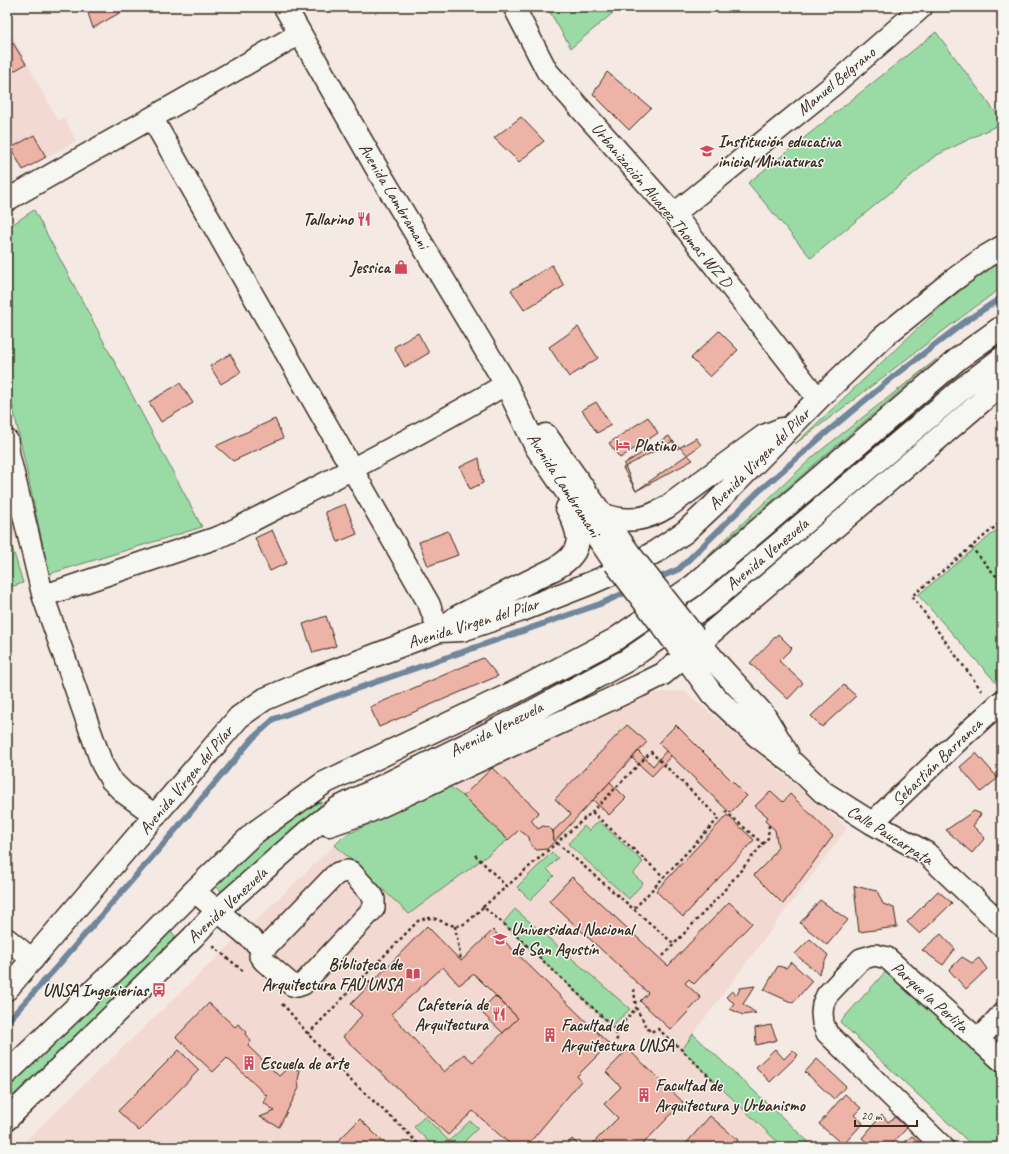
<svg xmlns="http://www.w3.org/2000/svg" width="1009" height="1154" viewBox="0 0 1009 1154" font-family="Caveat,sans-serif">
<rect width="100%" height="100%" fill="#f4e9e3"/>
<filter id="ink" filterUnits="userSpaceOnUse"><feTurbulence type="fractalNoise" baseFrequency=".025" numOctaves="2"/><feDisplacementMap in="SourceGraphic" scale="8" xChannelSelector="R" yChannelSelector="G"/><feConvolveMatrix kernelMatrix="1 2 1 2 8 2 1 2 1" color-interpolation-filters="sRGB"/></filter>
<g filter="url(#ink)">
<path fill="#f2d9d1" d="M 12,35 L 58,121 L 64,118 L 76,141 L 23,170 L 7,140 L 7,38 Z
M 684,691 L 847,828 L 693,1034 L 814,1147 L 19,1147 L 344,836 L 643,694 Z"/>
<path fill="#9adba5" stroke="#6a8262" d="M 547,7 L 620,7 L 571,48 Z
M 936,32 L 1002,121 L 1002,123 L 935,156 L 811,258 L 748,183 Z
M 34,210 L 202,527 L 49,574 L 13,407 L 7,395 L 7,228 Z
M 1002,261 L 1002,287 C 932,338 864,393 795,444 L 947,301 L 969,284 Z
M 937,359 L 699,564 L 815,455 Z
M 1002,526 L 1002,685 L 1000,687 L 918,595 Z
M 10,540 L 23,583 L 7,588 L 7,541 Z
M 448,786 L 463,796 L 508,840 L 409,914 L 335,845 L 344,836 Z
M 322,802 L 316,811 L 299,825 L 226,895 L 213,884 L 291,818 L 310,804 Z
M 599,821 L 643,862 L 633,874 L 643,883 L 629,899 L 568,844 L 584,826 L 589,831 Z
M 552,852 L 558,858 L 547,869 L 554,876 L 530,900 L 517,887 Z
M 515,909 L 630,1009 L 612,1026 L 503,923 Z
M 169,931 L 180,939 L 7,1108 L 7,1087 Z
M 888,969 L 1002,1075 L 1002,1147 L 974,1147 L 840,1022 Z
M 693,1034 L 814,1147 L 783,1147 L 715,1082 L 682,1050 Z
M 424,1116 L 449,1141 L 470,1121 L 478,1128 L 459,1147 L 434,1147 L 414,1127 Z"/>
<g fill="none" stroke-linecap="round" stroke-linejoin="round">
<path stroke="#70869b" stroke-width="6" d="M 654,580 L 679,569 L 759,491 L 827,432 L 893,377 L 966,321 L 1002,297
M 7,1022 L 54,970 L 172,834 L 253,738 L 274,719 L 353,690 L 600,604 L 631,590"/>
</g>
<path fill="#edb3a6" stroke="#3b2a1e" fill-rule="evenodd" d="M 86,7 L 130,7 L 93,28 Z
M 13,43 L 26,64 L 7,75 L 7,47 Z
M 607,72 L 651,108 L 629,130 L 593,94 Z
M 521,117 L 544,141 L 519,162 L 494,138 Z
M 34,135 L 46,157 L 23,170 L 11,148 Z
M 552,265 L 564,286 L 524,310 L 511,290 Z
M 578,327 L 598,358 L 569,377 L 549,347 Z
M 719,331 L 738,350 L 710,377 L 691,358 Z
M 418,333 L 429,353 L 405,367 L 394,347 Z
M 230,354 L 241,372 L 221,384 L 210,366 Z
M 180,383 L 193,403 L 161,422 L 149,402 Z
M 596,402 L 611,425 L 597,433 L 582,410 Z
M 648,417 L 658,433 L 620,458 L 609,443 Z
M 275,419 L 283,438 L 233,461 L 216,446 Z
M 669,436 L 677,449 L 696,438 L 701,445 L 636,491 L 624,464 Z
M 673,441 L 693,460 L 636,491 L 623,468 Z
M 479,458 L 483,483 L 470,489 L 460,467 Z
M 345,504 L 357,534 L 338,542 L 325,512 Z
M 272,530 L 287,563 L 270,571 L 255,538 Z
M 448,531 L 458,555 L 428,566 L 419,542 Z
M 326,616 L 336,646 L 313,653 L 303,624 Z
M 778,634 L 792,648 L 779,661 L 803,683 L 788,699 L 750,663 Z
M 483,658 L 498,676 L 379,727 L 370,707 Z
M 844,685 L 856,696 L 822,727 L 811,716 Z
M 627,725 L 647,742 L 554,842 L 553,831 L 571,814 L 555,799 Z
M 676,725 L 747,796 L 730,813 L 658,743 Z
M 638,751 L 653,766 L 666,751 L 671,756 L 652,776 L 632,758 Z
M 976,753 L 998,778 L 981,792 L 960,767 Z
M 492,768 L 539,812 L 531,820 L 538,829 L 543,826 L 548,827 L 553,831 L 554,842 L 547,849 L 537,850 L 534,848 L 530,843 L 529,837 L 519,830 L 508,840 L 463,796 Z
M 610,782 L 626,798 L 609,815 L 593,800 Z
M 771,791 L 783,802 L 790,794 L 833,836 L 783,904 L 754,875 L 769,860 L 778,847 L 775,830 L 765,821 L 768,817 L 755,806 Z
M 974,811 L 981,814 L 973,826 L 985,838 L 972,853 L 946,830 Z
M 727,815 L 754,840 L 683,917 L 656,891 Z
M 572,877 L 668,966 L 729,902 L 752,923 L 694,984 L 689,979 L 685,983 L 701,998 L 671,1030 L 640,1001 L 648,993 L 549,901 Z
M 854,886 L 877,891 L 883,904 L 894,908 L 897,927 L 859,932 Z
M 938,891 L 952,903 L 920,934 L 907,922 Z
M 820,900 L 848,920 L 827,945 L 800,923 Z
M 427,926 L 461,961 L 493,930 L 609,1044 L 577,1076 L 581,1081 L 526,1147 L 513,1147 L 473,1111 L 448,1135 L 343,1037 L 362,1015 L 351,1004 ZM 443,967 L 459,985 L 474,974 L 518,1018 L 473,1062 L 464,1054 L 444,1072 L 391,1014 Z
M 941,934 L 955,949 L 943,965 L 922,950 Z
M 810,939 L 828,955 L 819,974 L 795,954 Z
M 962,957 L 972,963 L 979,958 L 987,969 L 966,989 L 949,970 Z
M 791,962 L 812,981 L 793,1003 L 764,990 L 778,966 L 786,968 Z
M 755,986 L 743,1004 L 756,1013 L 743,1015 L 730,1009 L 734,1003 L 726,997 L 732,991 L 737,995 L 740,988 Z
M 495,996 L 518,1018 L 503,1033 L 480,1011 Z
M 209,1003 L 235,1027 L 238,1024 L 246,1031 L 245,1034 L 251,1041 L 248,1046 L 279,1076 L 288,1068 L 300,1070 L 298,1080 L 299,1088 L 279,1127 L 260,1117 L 275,1111 L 264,1103 L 267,1096 L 227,1058 L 213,1072 L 176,1037 Z
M 771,1025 L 777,1040 L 756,1045 L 755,1028 Z
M 628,1049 L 683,1102 L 640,1147 L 589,1147 L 618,1118 L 604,1104 L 621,1087 L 606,1072 Z
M 775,1049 L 784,1059 L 793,1050 L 798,1055 L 770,1082 L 756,1067 Z
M 179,1050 L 199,1070 L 139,1131 L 118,1111 Z
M 817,1059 L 846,1086 L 834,1099 L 805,1072 Z
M 845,1094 L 861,1108 L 854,1115 L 863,1123 L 843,1145 L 819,1124 Z
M 882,1115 L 888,1122 L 895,1117 L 907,1128 L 889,1147 L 872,1147 L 862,1138 Z
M 710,1116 L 738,1140 L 733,1147 L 683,1147 Z
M 360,1119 L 388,1147 L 332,1147 Z
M 912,1136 L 920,1143 L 913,1147 L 899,1147 Z
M 572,1139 L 580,1147 L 565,1147 Z
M 538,1141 L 544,1147 L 532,1147 Z"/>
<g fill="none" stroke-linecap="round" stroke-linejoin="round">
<defs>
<path id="minor" d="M 514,7 L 547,71 L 674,214 L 818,399
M 152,118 L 429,604 L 439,631
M 7,200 L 299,34
M 674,214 L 832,86 L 922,7
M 7,440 L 9,455 L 43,596 L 102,764 L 111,780 L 124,793 L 156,816
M 43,596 L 219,537 L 236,529 C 327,482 418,436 506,384
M 872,823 L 961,738 L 1002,701
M 347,871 L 351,872 L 372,895 L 374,899 L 374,908 L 303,984 L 297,986 L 292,985 L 264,961 L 260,956 L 261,952 L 334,876 L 338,873 Z
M 194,891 L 263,949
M 7,939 L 33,960
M 978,1040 L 1002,1014
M 943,1147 L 827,1033 L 823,1023 L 822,1013 L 823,1004 L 827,995 L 861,959 L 875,955 L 887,958 L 1002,1061"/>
<path id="major" d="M 285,7 L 380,174 L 506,384 L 536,447 L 615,563
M 546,435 L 629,553
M 602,514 C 626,524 646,520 667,507 L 764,436 L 782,429
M 443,628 L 457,617 L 556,568 C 585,551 581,535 567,508
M 694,636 L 720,667 L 764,715 L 787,753
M 679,648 L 712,694 L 757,736 L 794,764 L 823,792 L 872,823 L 926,853 L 1002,925
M 329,825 L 370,811 L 639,686 L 663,674 L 1002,384
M 7,989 L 239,717 L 265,699 L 310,680 L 439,631 L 462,630 L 522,610 L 591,583 L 630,566 L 655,552 L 685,532 L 714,505 L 818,399 L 882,338 L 952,281 L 985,257 L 1002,247
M 7,1073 L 135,951 L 194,891 L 254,833 L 324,783 L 515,692 L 614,640 L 693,586 L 959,358 L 1002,327
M 7,1119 L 193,937 L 217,911 L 307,832 L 338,808 L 528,714 L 626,661 L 707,605 L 963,388 L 1002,358"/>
</defs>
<use href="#minor" stroke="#3b2a1e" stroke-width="24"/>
<use href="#major" stroke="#3b2a1e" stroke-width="25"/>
<path stroke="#3b2a1e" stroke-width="2.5" stroke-dasharray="3 3" stroke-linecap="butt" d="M 971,547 L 1002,583
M 982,691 L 912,596 L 950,565 L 1002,521
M 725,811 L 763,844
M 592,812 L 664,877
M 557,843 L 674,944
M 475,855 L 507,887
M 483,907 L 592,812 L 651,752 L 719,818 L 633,910
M 455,926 L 461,961
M 213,946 L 243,971
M 663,956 L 721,894 L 768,838 L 769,825
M 364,977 L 371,984
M 634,989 L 636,1008
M 282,1004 L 288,1010 L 308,1034 L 347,1077 L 402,1127 L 421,1147
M 616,1031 L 636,1008 L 650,1032 L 658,1029 L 682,1050 L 715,1082
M 308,1034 L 418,921 C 423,919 426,918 431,918 C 442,919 452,930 464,924 C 471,920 477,913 483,907 L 503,923 L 612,1026 L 616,1031 L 617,1039 L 615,1043"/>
<use href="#minor" stroke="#f6f6f2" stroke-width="21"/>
<use href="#major" stroke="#f6f6f2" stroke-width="22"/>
<defs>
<path id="major-bridge" d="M 629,553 L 694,636
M 615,563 L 679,648"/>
</defs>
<use href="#major-bridge" stroke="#3b2a1e" stroke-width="25" stroke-linecap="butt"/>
<use href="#major-bridge" stroke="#f6f6f2" stroke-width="22"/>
</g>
</g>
<defs>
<symbol id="school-bare" viewBox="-9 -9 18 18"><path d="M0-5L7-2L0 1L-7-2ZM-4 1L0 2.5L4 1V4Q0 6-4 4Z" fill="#d1495b" stroke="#f6f6f2" stroke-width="2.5" paint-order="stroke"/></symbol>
<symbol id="restaurant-bare" viewBox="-9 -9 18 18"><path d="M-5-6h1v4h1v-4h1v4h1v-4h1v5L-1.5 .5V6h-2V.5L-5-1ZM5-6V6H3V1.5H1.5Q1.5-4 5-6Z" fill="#d1495b" stroke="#f6f6f2" stroke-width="2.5" paint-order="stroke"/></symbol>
<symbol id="shop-bare" viewBox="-9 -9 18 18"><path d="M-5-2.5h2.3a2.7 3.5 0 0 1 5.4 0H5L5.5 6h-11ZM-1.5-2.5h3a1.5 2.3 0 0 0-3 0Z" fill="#d1495b" stroke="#f6f6f2" stroke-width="2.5" paint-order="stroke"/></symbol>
<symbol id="hotel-bare" viewBox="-9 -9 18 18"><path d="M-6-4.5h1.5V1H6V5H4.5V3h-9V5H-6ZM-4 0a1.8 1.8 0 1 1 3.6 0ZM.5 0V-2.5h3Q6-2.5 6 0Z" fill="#d1495b" stroke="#f6f6f2" stroke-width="2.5" paint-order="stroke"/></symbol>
<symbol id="university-bare" viewBox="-9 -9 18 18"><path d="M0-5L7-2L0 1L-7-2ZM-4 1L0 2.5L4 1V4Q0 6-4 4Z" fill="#d1495b" stroke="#f6f6f2" stroke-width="2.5" paint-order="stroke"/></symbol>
<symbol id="library-bare" viewBox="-9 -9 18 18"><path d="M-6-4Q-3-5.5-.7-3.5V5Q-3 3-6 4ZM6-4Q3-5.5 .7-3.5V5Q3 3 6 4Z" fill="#d1495b" stroke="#f6f6f2" stroke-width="2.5" paint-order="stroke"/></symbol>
<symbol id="bus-bare" viewBox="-9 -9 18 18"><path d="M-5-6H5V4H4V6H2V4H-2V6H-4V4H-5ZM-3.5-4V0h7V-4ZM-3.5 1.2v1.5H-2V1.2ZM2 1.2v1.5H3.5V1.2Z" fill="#d1495b" stroke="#f6f6f2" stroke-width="2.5" paint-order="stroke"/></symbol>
<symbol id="building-bare" viewBox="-9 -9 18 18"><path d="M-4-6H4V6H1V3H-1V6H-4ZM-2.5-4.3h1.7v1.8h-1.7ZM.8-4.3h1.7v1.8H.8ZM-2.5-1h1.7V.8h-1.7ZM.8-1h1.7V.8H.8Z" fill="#d1495b" stroke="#f6f6f2" stroke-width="2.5" paint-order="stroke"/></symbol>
</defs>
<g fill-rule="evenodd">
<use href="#school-bare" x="697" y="141" width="20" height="20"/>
<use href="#restaurant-bare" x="354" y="209" width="20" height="20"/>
<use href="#shop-bare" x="391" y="257" width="20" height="20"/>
<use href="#hotel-bare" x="613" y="435" width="20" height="20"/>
<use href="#university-bare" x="490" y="929" width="20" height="20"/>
<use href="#library-bare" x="403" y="964" width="20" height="20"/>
<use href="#bus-bare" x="149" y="980" width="20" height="20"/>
<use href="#restaurant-bare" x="489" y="1004" width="20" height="20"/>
<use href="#building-bare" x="540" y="1025" width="20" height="20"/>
<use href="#building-bare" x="239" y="1053" width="20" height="20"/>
<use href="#building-bare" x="634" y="1085" width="20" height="20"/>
</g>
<g text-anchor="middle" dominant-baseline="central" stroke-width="3" stroke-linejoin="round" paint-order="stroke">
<g font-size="17" fill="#3b2a1e" stroke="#f6f6f2">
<text transform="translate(836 81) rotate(-40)">Manuel Belgrano</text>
<text transform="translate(394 196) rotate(59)">Avenida Lambramani</text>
<text transform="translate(662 205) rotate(50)">Urbanización Alvarez Thomas WZ D</text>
<text transform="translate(759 459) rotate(-45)">Avenida Virgen del Pilar</text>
<text transform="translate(564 485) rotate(57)">Avenida Lambramani</text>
<text transform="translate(767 554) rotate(-40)">Avenida Venezuela</text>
<text transform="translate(473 623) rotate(-17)">Avenida Virgen del Pilar</text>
<text transform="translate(496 729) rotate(-27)">Avenida Venezuela</text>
<text transform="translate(937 762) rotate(-44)">Sebastián Barranca</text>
<text transform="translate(186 780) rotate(-50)">Avenida Virgen del Pilar</text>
<text transform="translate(890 835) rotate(32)">Calle Paucarpata</text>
<text transform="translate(227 905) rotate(-43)">Avenida Venezuela</text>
<text transform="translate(930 997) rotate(42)">Parque la Perlita</text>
</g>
<g font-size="17" font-weight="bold" fill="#3b2a1e" stroke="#f6f6f2" text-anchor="start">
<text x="718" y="141">Institución educativa<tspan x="718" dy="20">inicial Miniaturas</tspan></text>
<text x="353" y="219" text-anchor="end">Tallarino</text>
<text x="390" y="267" text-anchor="end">Jessica</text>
<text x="634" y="445">Platino</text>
<text x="511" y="929">Universidad Nacional<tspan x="511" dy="20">de San Agustín</tspan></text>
<text x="402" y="964" text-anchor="end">Biblioteca de<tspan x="402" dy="20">Arquitectura FAU UNSA</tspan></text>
<text x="148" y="990" text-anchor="end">UNSA Ingenierias</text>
<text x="488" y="1004" text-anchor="end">Cafetería de<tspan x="488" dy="20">Arquitectura</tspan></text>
<text x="561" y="1025">Facultad de<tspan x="561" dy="20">Arquitectura UNSA</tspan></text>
<text x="260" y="1063">Escuela de arte</text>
<text x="655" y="1085">Facultad de<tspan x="655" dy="20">Arquitectura y Urbanismo</tspan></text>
</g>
</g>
<rect width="1009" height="1154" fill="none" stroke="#f6f6f2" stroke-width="24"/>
<rect x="12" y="12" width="985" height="1130" fill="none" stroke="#3b2a1e" stroke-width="1.5" filter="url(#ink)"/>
<path d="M855 1120v6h62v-6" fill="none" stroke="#3b2a1e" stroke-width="2"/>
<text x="861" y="1120" font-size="12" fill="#3b2a1e" stroke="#f6f6f2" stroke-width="3" paint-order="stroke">20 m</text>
</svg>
